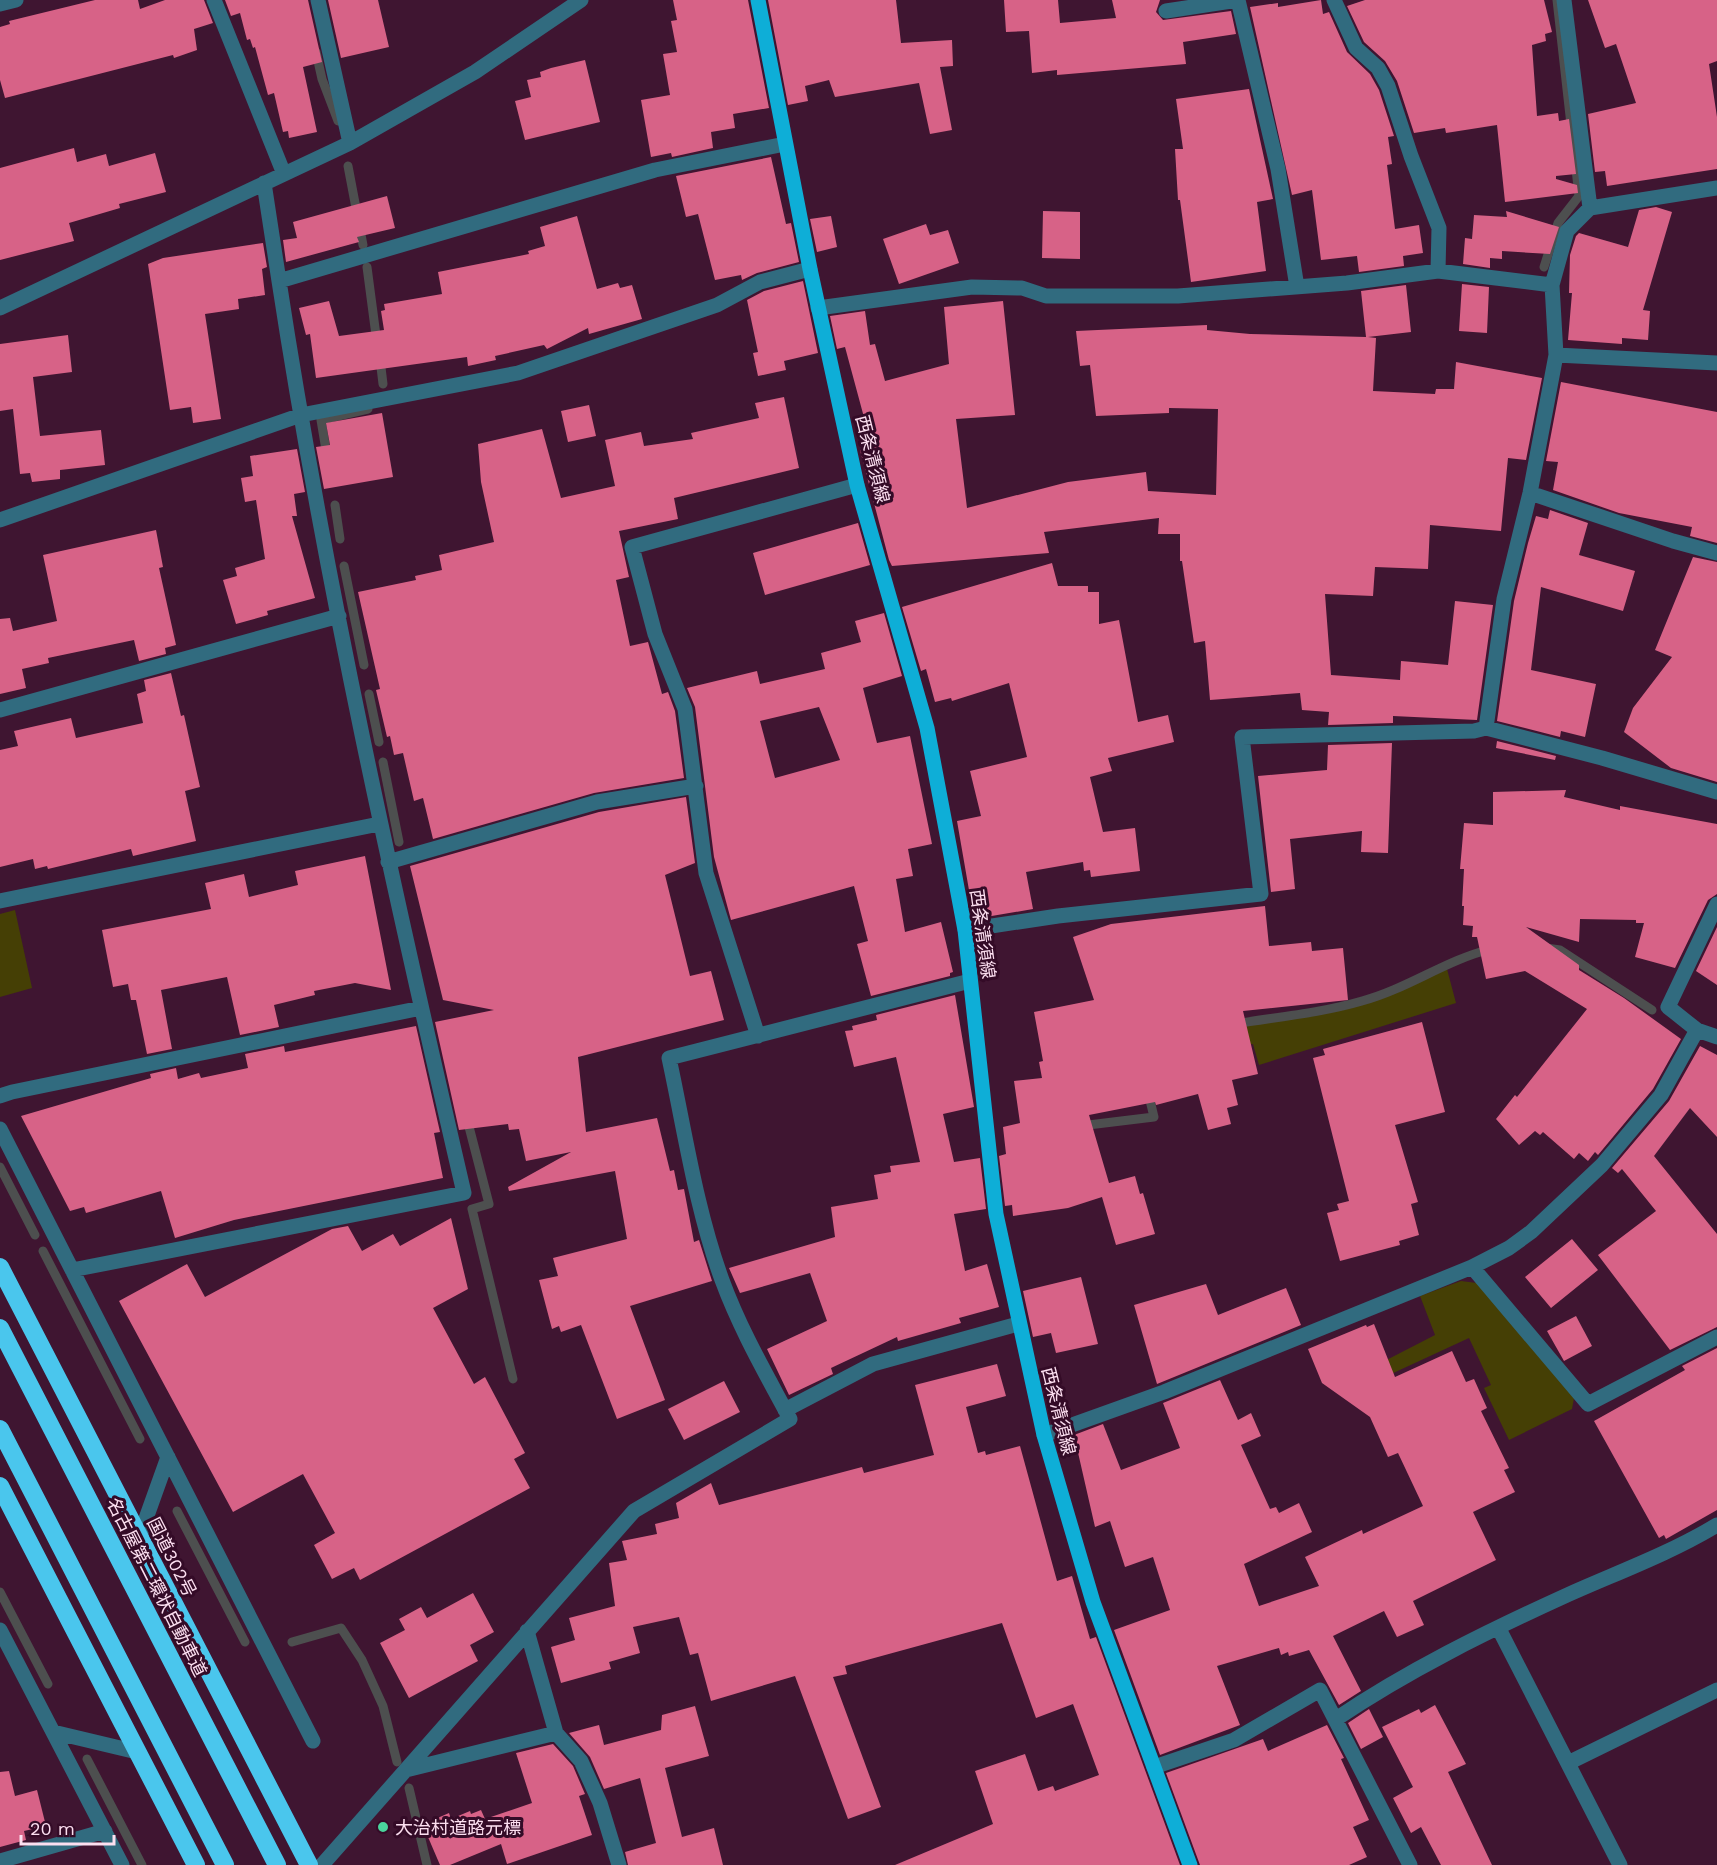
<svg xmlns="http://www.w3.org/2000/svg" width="1717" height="1865" viewBox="0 0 1717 1865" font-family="'Work Sans','Noto Sans JP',sans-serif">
<rect width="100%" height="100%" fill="#3f1531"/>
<path fill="#453f05" d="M 15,910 L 32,988 L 0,997 L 0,914 Z
M 1447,969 L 1456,1003 L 1259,1065 L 1253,1044 L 1237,1047 L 1232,1026 L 1362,1003 L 1399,991 Z
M 1461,1281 L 1477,1283 L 1574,1398 L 1572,1409 L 1509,1440 L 1484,1388 L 1491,1385 L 1469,1338 L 1376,1381 L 1369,1369 L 1435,1335 L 1420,1296 Z"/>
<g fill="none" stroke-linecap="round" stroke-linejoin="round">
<path stroke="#4d4f4f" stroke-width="9" d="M 316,52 L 322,79 L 338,121
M 348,166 L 363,245
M 367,267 L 377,343
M 1544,267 L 1558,223 L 1579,196 L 1557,0
M 380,359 L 383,384
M 327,456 L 321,420 L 368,409
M 335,505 L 340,539
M 344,566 L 364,665
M 369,694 L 379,742
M 383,762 L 399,842
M 1546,948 L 1560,950 L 1652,1010
M 1235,1024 C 1277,1017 1321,1013 1362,1001 C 1407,989 1446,960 1491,949
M 467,1119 L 489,1204 L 472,1209 L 513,1379
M 1080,1126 L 1154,1117 L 1148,1092
M 0,1167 L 35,1235
M 43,1251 L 140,1439
M 177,1511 L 245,1642
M 0,1592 L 48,1684
M 292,1642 L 341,1628 L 362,1660 L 383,1706 L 397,1762
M 87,1759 L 142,1865
M 409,1788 L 427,1865"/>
</g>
<path fill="#d76287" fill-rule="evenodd" d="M 95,0 L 138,0 L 140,9 L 165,0 L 204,0 L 213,23 L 194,29 L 197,50 L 174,58 L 173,55 L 5,98 L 0,80 L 0,27 L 10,24 L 9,21 Z
M 225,0 L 308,0 L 322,62 L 303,67 L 317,132 L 289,138 L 288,131 L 283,132 L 274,93 L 268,95 L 255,47 L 253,48 L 250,39 L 247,40 L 240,13 L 231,16 Z
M 328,0 L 378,0 L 389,47 L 341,58 Z
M 673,0 L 748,0 L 769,108 L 733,114 L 735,128 L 711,132 L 713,148 L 672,157 L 671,153 L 651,157 L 641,100 L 670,95 L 663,54 L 677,52 L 671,21 L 677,20 Z
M 768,0 L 896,0 L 901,43 L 952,40 L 953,66 L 940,67 L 952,130 L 930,134 L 919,83 L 835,97 L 829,80 L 805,86 L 808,101 L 788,105 Z
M 1004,0 L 1058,0 L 1060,23 L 1116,18 L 1112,0 L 1160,0 L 1156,12 L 1163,20 L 1231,11 L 1236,34 L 1183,42 L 1186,64 L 1057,75 L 1057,70 L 1032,73 L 1029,31 L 1006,32 Z
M 1321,0 L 1323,14 L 1329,12 L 1347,52 L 1370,74 L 1379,90 L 1394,136 L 1388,137 L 1392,164 L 1387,165 L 1395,229 L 1419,225 L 1423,253 L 1403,256 L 1404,266 L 1359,272 L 1357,256 L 1321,260 L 1312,190 L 1292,195 L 1250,7 L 1278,3 L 1278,7 Z
M 1365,0 L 1544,0 L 1552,32 L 1545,34 L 1546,41 L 1532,45 L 1537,116 L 1558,113 L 1559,121 L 1569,119 L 1576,174 L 1556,176 L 1556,179 L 1577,185 L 1578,193 L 1505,202 L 1497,125 L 1446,133 L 1445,128 L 1414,133 L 1397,81 L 1385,61 L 1364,42 L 1347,6 Z
M 1588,0 L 1717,0 L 1717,61 L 1709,64 L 1717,117 L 1717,169 L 1607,186 L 1605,171 L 1595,172 L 1588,114 L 1636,103 L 1616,44 L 1605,48 Z
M 585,60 L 600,122 L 525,140 L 515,101 L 531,97 L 527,80 L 541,77 L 540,72 L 551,68 Z
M 1249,89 L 1273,199 L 1257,202 L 1266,271 L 1191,282 L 1180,200 L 1178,200 L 1175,149 L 1183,149 L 1176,99 Z
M 74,148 L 77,162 L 106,154 L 109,166 L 155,153 L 166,192 L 119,204 L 120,208 L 69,223 L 74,241 L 0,260 L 0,168 Z
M 771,157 L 786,224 L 791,223 L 799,262 L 757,273 L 742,280 L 741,275 L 715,280 L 698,214 L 686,217 L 676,176 Z
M 387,196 L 395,228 L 357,237 L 359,242 L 286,262 L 283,240 L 297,238 L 293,222 Z
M 1656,207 L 1672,212 L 1643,310 L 1650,311 L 1648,340 L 1622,338 L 1622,344 L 1568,340 L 1572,293 L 1569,293 L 1570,255 L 1576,236 L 1579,233 L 1628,247 L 1639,210 Z
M 1043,211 L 1080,212 L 1080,259 L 1042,258 Z
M 1506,211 L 1559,227 L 1550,254 L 1502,251 L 1502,259 L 1490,258 L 1490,268 L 1463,264 L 1465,238 L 1472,239 L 1474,215 L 1507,217 Z
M 577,216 L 597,289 L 618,283 L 620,288 L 632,285 L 642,319 L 589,334 L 588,328 L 547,349 L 544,345 L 495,356 L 496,360 L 468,366 L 467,357 L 316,378 L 310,334 L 306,335 L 299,308 L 329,301 L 339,336 L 384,330 L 381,311 L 385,310 L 384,304 L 442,294 L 438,272 L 529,254 L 528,251 L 545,246 L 540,227 Z
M 831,216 L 837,247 L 817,252 L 810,219 Z
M 926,224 L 930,235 L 948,230 L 959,263 L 899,284 L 883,239 Z
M 263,243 L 267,267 L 262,269 L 265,295 L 238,299 L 239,309 L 205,314 L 221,419 L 193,423 L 191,407 L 170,410 L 148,264 L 163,258 Z
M 803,281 L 818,353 L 784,361 L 786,370 L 758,376 L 753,353 L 758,352 L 747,300 L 764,291 Z
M 1462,284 L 1489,287 L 1487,333 L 1459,331 Z
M 1406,285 L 1411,332 L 1368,337 L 1376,338 L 1373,391 L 1435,394 L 1436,389 L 1454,389 L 1456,362 L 1542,378 L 1526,460 L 1508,458 L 1501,531 L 1430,525 L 1428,569 L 1375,567 L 1373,596 L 1325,594 L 1331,675 L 1400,680 L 1401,661 L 1448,665 L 1455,601 L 1493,605 L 1477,720 L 1393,716 L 1393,723 L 1328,725 L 1329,712 L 1302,710 L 1300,693 L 1210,700 L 1205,641 L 1194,643 L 1182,561 L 1180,561 L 1180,534 L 1158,534 L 1159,518 L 1044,532 L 1049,553 L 892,566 L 889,560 L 860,450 L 872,447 L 845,347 L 837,349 L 830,316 L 865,311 L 870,345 L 875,344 L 885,381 L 949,364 L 944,307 L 1003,301 L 1015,415 L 956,419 L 967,508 L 1068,482 L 1146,472 L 1148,491 L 1216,495 L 1218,409 L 1169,408 L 1169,413 L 1096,416 L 1090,365 L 1080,366 L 1076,331 L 1207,325 L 1207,330 L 1250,334 L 1366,337 L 1361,291 Z
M 68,335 L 72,372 L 33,377 L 40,436 L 101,430 L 105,465 L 60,470 L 60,479 L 32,482 L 30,473 L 20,474 L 13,409 L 0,411 L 0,344 Z
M 1561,382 L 1717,412 L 1717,543 L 1690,536 L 1692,527 L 1619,513 L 1553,490 L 1558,462 L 1546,461 Z
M 784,397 L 799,468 L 674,498 L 678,519 L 619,531 L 629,577 L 616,580 L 630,646 L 648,642 L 662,694 L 668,692 L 675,711 L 684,778 L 594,793 L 433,839 L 423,798 L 414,801 L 403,753 L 394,755 L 390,736 L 387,737 L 376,690 L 380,689 L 358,592 L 416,580 L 415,576 L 442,570 L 439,555 L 494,542 L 481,482 L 478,444 L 542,429 L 561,498 L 615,486 L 605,440 L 641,432 L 644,446 L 693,439 L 691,433 L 759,418 L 755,403 Z
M 589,405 L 596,436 L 568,442 L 561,411 Z
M 382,413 L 393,477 L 324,489 L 316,447 L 330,445 L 326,423 Z
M 297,449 L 305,492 L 294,494 L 297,516 L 292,516 L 315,598 L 267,611 L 268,615 L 236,624 L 223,580 L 237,576 L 235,568 L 265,559 L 256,500 L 245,502 L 241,478 L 253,476 L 250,456 Z
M 1550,510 L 1588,523 L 1579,555 L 1635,571 L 1623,611 L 1541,587 L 1531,670 L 1596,684 L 1585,737 L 1561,731 L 1560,737 L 1497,721 L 1514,601 L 1528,543 L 1536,516 L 1548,519 Z
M 858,523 L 870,565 L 765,595 L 753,553 Z
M 156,530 L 163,567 L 159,568 L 176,645 L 165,648 L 166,654 L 139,661 L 134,640 L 48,658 L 49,663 L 22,669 L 26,688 L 0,694 L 0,619 L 10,618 L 13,631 L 57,621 L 43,555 Z
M 1693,557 L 1717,562 L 1717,782 L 1671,768 L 1624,732 L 1633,708 L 1672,657 L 1655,650 Z
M 1052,563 L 1058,586 L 1088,586 L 1088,592 L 1099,592 L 1099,624 L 1119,620 L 1138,722 L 1168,715 L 1174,742 L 1108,758 L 1112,771 L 1090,777 L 1103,832 L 1135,828 L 1140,871 L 1091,877 L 1090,870 L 1084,871 L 1083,862 L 1026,872 L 1033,909 L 974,919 L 957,821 L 981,816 L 970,771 L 1027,757 L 1009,683 L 952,701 L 951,698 L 935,702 L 926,669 L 921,671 L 902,607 Z
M 884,613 L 902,676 L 863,688 L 877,743 L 910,736 L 932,844 L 908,849 L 913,876 L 896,879 L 905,932 L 941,922 L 953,972 L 950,973 L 950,976 L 871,996 L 857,944 L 868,941 L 854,886 L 731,920 L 714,857 L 695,707 L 687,688 L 757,671 L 760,684 L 825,669 L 821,653 L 861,642 L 855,621 ZM 819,707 L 840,760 L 775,778 L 760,721 Z
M 171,673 L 181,716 L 184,715 L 200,787 L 185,791 L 196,841 L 133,856 L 131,849 L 48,869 L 47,866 L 35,869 L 33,859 L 0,867 L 0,750 L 18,746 L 14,731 L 71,718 L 76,738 L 143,723 L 137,694 L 146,691 L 144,680 Z
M 1497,741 L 1556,756 L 1555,760 L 1496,748 Z
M 1392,743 L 1388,853 L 1361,852 L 1362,831 L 1290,839 L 1295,889 L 1271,892 L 1258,776 L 1327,770 L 1328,745 Z
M 1566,790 L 1564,797 L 1620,810 L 1620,806 L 1717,824 L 1717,894 L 1708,900 L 1675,968 L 1635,957 L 1644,923 L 1636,923 L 1636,920 L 1580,919 L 1579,942 L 1526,927 L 1579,965 L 1579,970 L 1624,998 L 1681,1039 L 1653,1089 L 1598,1155 L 1595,1152 L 1588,1161 L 1579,1153 L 1574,1159 L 1543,1132 L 1540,1135 L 1535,1131 L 1519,1145 L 1496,1119 L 1515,1095 L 1517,1097 L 1587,1009 L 1525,971 L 1486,979 L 1477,937 L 1472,937 L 1473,926 L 1463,925 L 1464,906 L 1462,906 L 1464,869 L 1460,869 L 1464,823 L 1493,825 L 1493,792 Z
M 686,797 L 695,863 L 665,875 L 690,976 L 711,971 L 724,1020 L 578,1057 L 586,1132 L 657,1118 L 670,1171 L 674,1170 L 678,1190 L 684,1189 L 694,1242 L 699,1240 L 712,1281 L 630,1306 L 665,1400 L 617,1419 L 581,1325 L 561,1332 L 559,1326 L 552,1329 L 539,1280 L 558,1276 L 553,1258 L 627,1239 L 615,1171 L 509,1191 L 508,1187 L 571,1152 L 526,1161 L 519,1129 L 509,1130 L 508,1124 L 459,1130 L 435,1022 L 494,1010 L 443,1000 L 410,866 L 599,812 Z
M 365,856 L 391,990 L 355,983 L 314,991 L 315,995 L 274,1005 L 279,1027 L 240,1035 L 227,977 L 161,990 L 172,1049 L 147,1054 L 136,1000 L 131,1000 L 128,984 L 113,987 L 102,930 L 211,909 L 205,883 L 244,874 L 249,897 L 298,885 L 295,871 Z
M 1265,906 L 1269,946 L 1311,942 L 1312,951 L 1343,948 L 1348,1000 L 1243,1011 L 1258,1074 L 1232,1080 L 1238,1105 L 1227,1108 L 1231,1124 L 1208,1130 L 1198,1094 L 1156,1105 L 1155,1102 L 1089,1115 L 1109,1183 L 1135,1176 L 1140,1194 L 1143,1193 L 1155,1234 L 1116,1245 L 1102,1197 L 1068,1208 L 1013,1216 L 1012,1205 L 1005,1206 L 999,1156 L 1006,1154 L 1003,1127 L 1020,1123 L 1014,1081 L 1042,1078 L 1039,1062 L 1043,1061 L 1034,1012 L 1094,1000 L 1073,937 L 1111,924 Z
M 1717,927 L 1717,985 L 1696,971 Z
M 955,995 L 974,1107 L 943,1114 L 954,1162 L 980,1158 L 986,1209 L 954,1214 L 965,1271 L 987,1264 L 999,1307 L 959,1318 L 961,1323 L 898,1341 L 897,1337 L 831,1368 L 833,1374 L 789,1395 L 767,1349 L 827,1321 L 810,1273 L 740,1293 L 729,1268 L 835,1237 L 831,1207 L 878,1199 L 874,1175 L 891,1172 L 890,1166 L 920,1162 L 896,1057 L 854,1067 L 845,1031 L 853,1030 L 852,1026 L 877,1020 L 876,1015 Z
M 1422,1022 L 1445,1112 L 1395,1125 L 1418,1202 L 1411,1204 L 1419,1235 L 1399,1241 L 1400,1245 L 1340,1261 L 1327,1213 L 1339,1210 L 1337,1204 L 1349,1201 L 1313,1058 L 1325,1055 L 1323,1049 Z
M 416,1026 L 440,1132 L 434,1133 L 443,1178 L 234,1220 L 175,1238 L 161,1191 L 86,1213 L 84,1207 L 70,1211 L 21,1116 L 151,1078 L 150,1074 L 176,1068 L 178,1079 L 199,1073 L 201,1078 L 248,1068 L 245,1054 L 284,1046 L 285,1052 Z
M 1700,1046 L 1717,1055 L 1717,1137 L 1690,1108 L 1654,1156 L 1717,1234 L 1717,1327 L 1670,1350 L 1598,1255 L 1656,1211 L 1622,1169 L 1618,1173 L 1612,1168 L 1669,1101 Z
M 451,1218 L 468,1289 L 433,1308 L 474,1384 L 485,1377 L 525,1453 L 514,1459 L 530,1488 L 360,1580 L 354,1568 L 332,1579 L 314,1545 L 335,1533 L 303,1474 L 233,1512 L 119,1301 L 187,1264 L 205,1297 L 332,1229 L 348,1226 L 362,1251 L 393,1234 L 400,1246 Z
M 1572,1239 L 1598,1270 L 1551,1308 L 1525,1277 Z
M 1081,1277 L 1098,1344 L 1056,1353 L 1051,1333 L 1033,1337 L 1023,1291 Z
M 1206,1284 L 1218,1315 L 1286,1288 L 1301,1325 L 1157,1384 L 1134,1305 Z
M 1576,1316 L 1592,1346 L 1564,1361 L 1547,1331 Z
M 1374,1324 L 1395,1377 L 1452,1351 L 1466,1382 L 1474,1379 L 1487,1408 L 1481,1411 L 1509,1468 L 1504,1470 L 1515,1492 L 1473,1512 L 1496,1560 L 1413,1601 L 1424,1625 L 1397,1637 L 1384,1611 L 1333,1636 L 1361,1691 L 1339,1705 L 1309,1650 L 1289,1656 L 1288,1652 L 1281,1655 L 1279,1648 L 1217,1666 L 1240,1725 L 1160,1755 L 1114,1630 L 1170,1610 L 1153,1557 L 1125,1567 L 1110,1521 L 1095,1527 L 1074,1435 L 1103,1424 L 1121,1470 L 1180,1448 L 1163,1403 L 1220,1380 L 1238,1420 L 1251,1413 L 1261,1436 L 1241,1445 L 1270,1509 L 1276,1507 L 1279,1513 L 1299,1503 L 1312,1532 L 1244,1564 L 1259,1606 L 1319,1586 L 1305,1557 L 1362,1530 L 1363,1534 L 1423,1506 L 1398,1453 L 1388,1457 L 1370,1417 L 1322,1383 L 1308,1349 L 1366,1325 L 1367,1327 Z
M 1717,1348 L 1717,1510 L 1666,1539 L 1664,1535 L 1659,1538 L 1594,1421 L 1685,1370 L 1682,1366 Z
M 997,1364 L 1006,1396 L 966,1407 L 978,1453 L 985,1451 L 986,1455 L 1020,1446 L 1057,1581 L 1072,1576 L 1090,1639 L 1096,1637 L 1180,1865 L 895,1865 L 993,1824 L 975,1771 L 1025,1754 L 1038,1791 L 1053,1786 L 1055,1791 L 1099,1775 L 1073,1704 L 1036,1718 L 1002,1623 L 845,1666 L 847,1674 L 833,1677 L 881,1807 L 848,1819 L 795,1676 L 711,1701 L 698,1653 L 690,1655 L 679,1617 L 633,1627 L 640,1653 L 609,1662 L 611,1669 L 561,1683 L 551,1647 L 575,1640 L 569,1618 L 615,1606 L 609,1563 L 627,1560 L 622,1541 L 657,1534 L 655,1524 L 679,1518 L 676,1503 L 711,1483 L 719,1505 L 862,1467 L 864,1473 L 934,1455 L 915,1385 Z
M 724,1381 L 740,1412 L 684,1440 L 668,1409 Z
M 473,1593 L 494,1632 L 470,1645 L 478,1661 L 409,1698 L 380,1643 L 405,1630 L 399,1619 L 421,1607 L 427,1618 Z
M 1435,1705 L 1466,1764 L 1448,1772 L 1492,1865 L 1441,1865 L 1421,1827 L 1411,1833 L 1393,1798 L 1413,1787 L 1382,1727 L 1419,1709 L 1421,1713 Z
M 695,1706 L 709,1756 L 665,1768 L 682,1837 L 714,1828 L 723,1865 L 628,1865 L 625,1852 L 656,1843 L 640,1778 L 604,1789 L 590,1757 L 569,1733 L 599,1725 L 604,1745 L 661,1730 L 662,1715 Z
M 1369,1709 L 1383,1737 L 1361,1749 L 1348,1723 Z
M 1327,1725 L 1344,1758 L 1341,1759 L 1369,1820 L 1353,1827 L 1367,1857 L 1349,1865 L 1200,1865 L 1166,1773 L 1263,1739 L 1268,1751 Z
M 553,1744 L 573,1766 L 585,1794 L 579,1796 L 592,1835 L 507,1864 L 501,1844 L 450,1865 L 440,1865 L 425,1830 L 429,1829 L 426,1823 L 449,1813 L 451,1819 L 470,1811 L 471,1814 L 481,1810 L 485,1819 L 532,1803 L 516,1753 Z
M 9,1771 L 15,1796 L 37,1790 L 46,1826 L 24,1831 L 26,1840 L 0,1847 L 0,1772 Z"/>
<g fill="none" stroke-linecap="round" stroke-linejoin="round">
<path stroke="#316b7f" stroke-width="15" d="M 214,0 L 284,174
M 318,0 L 350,143
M 1238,0 L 1278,169 L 1297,287
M 1334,0 L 1356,48 L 1378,68 L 1388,86 L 1411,156 L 1439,228 L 1438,271
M 1564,0 L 1590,208
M 0,4 L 16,0
M 1166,11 L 1238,0
M 264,183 L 279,281
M 0,308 L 350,143 L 475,72 L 581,0
M 818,308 L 972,287 L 1022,288 L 1046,296 L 1178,296 L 1347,283 L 1438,271 L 1552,285
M 1556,355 L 1717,363
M 1530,493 L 1673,541 L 1717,553
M 0,520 L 301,415 L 518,373 L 717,305 L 760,282 L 810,269
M 0,710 L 339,616
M 1486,728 L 1504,599 L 1530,493 L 1556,355 L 1552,285 L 1567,231 L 1590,208 L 1717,188
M 388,862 L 597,802 L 696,786
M 0,901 L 379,824
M 965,930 L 1058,916 L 1261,894 L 1242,737 L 1474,731 L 1486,728 L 1602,758 L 1717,792
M 1697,1030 L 1717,1037
M 758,1036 L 706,873 L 685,709 L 655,634 L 632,547 L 857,485
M 0,1096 L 12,1092 L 421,1008
M 0,1129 L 313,1741
M 1472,1267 L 1588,1404 L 1717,1337
M 72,1270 L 464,1193 C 394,891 326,588 279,281 L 655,170 L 785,144
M 785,1410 L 873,1364 L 1018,1324
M 1044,1435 L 1164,1392 L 1472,1267 L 1509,1248 L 1531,1232 L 1602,1165 L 1661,1095 L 1697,1030 L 1668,1007 L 1717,904
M 139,1538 L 168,1457
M 1499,1629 L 1620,1865
M 0,1630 L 122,1865
M 527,1631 L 556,1733
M 1336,1719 C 1407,1671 1486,1632 1565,1596 C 1616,1573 1669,1554 1717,1525
M 53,1732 L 137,1752
M 1568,1763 L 1717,1690
M 1154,1767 L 1234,1740 L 1320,1690 L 1410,1865
M 406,1770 L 556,1733 L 581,1761 L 600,1803 L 619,1865
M 0,1861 L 105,1831
M 322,1865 L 634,1511 L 790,1419 C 766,1374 740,1329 722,1280 C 696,1209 685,1132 669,1058 L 970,981"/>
<path stroke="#0eaed7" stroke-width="15" d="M 758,0 L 810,269 L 857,485 L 927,728 L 965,930 L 996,1214 L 1044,1435 L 1093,1602 L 1190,1865"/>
<path stroke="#4ac6ed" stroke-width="18" d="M 0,1267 L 309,1865
M 0,1328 L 277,1865
M 0,1429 L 225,1865
M 0,1486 L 196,1865"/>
</g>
<circle fill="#4ad49c" stroke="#340b27" stroke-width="2" cx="383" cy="1827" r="6"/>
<g text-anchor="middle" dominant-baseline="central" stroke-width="6" stroke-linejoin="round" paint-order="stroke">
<g font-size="18" fill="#fcdff0" stroke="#340b27">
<text transform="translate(873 459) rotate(76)">西条清須線</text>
<text transform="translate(983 934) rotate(82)">西条清須線</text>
<text transform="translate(1059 1411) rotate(76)">西条清須線</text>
<text transform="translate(172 1557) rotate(63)">国道302号</text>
<text transform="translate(157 1587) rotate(63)">名古屋第二環状自動車道</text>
</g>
<g font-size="18" fill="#fcdff0" stroke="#340b27" text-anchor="start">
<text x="395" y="1827">大治村道路元標</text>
</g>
</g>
<path d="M21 1835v9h93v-9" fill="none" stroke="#fcdff0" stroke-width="3"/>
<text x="30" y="1835" font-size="18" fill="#fcdff0" stroke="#340b27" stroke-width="4.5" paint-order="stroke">20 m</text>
</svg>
